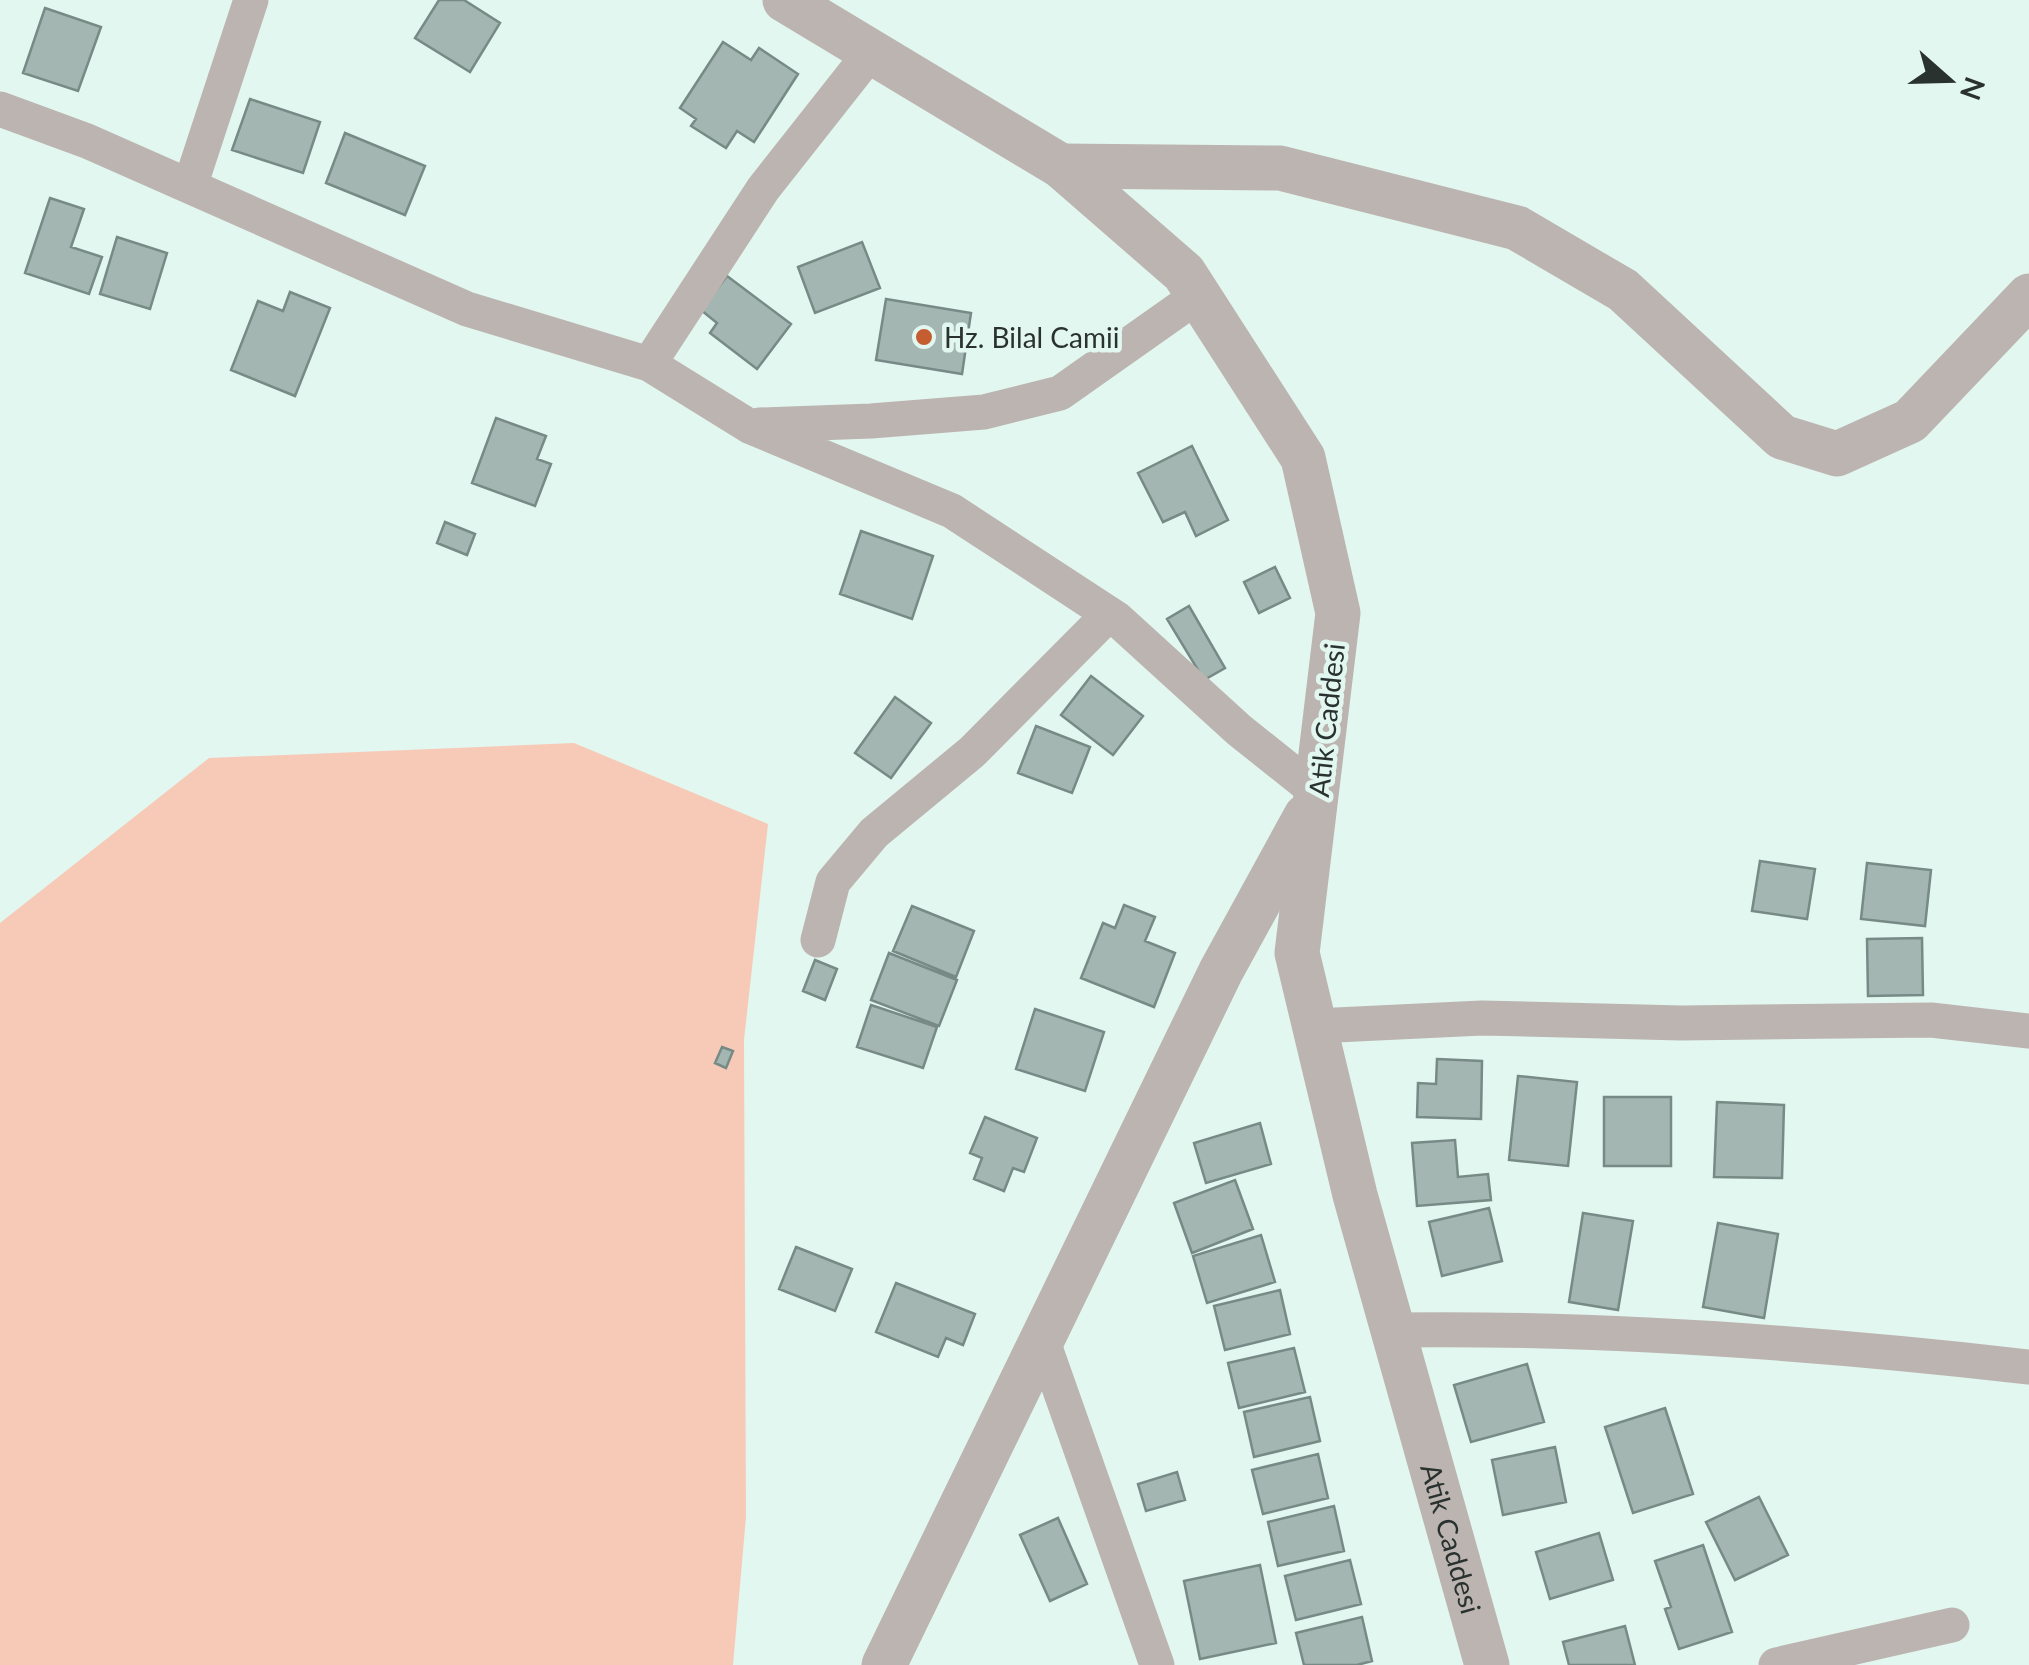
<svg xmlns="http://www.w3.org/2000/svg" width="2029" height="1665" viewBox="0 0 2029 1665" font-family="Lato,sans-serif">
<rect width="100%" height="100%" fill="#e3f7f1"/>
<path fill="#f7cab8" d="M 574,743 L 768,824 L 744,1040 L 746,1517 L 733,1665 L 0,1665 L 0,923 L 209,758 Z"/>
<path fill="#a3b6b1" stroke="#788a85" stroke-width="2.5" d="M 439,0 L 464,0 L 500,23 L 470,72 L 415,38 Z
M 45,8 L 101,27 L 78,91 L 23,73 Z
M 723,42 L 751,60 L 759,48 L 798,74 L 754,142 L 737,131 L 726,148 L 691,126 L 696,119 L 680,108 Z
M 250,99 L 320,122 L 303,173 L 232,150 Z
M 345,133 L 425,166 L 405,215 L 326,183 Z
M 50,198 L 84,209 L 71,247 L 102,257 L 89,294 L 25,273 Z
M 117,237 L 167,253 L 150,309 L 100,294 Z
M 862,242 L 880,288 L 815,313 L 798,267 Z
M 727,276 L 791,324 L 757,369 L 710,333 L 717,323 L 701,310 Z
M 290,292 L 330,308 L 295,396 L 231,370 L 258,301 L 283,311 Z
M 886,299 L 971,313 L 962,374 L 876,360 Z
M 496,418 L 546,436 L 537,459 L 551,464 L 535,506 L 472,483 Z
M 1192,446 L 1228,520 L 1196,536 L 1185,512 L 1163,522 L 1138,473 Z
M 445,522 L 475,534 L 467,555 L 437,543 Z
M 861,531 L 933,556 L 912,619 L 840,594 Z
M 1275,567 L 1290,598 L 1259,613 L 1244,582 Z
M 1189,606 L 1225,668 L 1204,680 L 1167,619 Z
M 1091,676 L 1143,716 L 1113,755 L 1061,715 Z
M 895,697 L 931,723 L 891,778 L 855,753 Z
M 1036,726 L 1090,747 L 1072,793 L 1018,773 Z
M 1760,861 L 1815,869 L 1807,919 L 1752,911 Z
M 1867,863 L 1931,870 L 1925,926 L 1861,919 Z
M 1124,905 L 1155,917 L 1145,941 L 1175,953 L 1154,1007 L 1081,978 L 1103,923 L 1115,928 Z
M 912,906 L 974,931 L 956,977 L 893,951 Z
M 1922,938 L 1923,995 L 1868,996 L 1867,939 Z
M 889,953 L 957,980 L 939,1026 L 871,1000 Z
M 815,960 L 837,969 L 825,1000 L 803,991 Z
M 871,1005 L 937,1027 L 923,1068 L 857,1047 Z
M 1035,1009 L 1104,1032 L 1085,1091 L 1016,1069 Z
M 722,1047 L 733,1051 L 726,1068 L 715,1063 Z
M 1437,1059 L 1482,1061 L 1481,1119 L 1417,1117 L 1418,1083 L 1436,1084 Z
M 1518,1076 L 1577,1082 L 1568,1166 L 1509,1160 Z
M 1604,1097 L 1671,1097 L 1671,1166 L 1604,1166 Z
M 1717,1102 L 1784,1105 L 1782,1178 L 1714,1177 Z
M 985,1117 L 1037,1138 L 1024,1172 L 1013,1168 L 1004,1191 L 974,1179 L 982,1158 L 970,1153 Z
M 1260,1123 L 1271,1164 L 1206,1183 L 1194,1143 Z
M 1455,1140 L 1458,1177 L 1488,1174 L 1491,1200 L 1417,1206 L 1412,1143 Z
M 1235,1180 L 1253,1229 L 1192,1253 L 1174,1203 Z
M 1489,1208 L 1502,1261 L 1442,1276 L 1429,1222 Z
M 1583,1213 L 1633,1221 L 1618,1310 L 1569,1302 Z
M 1718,1223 L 1778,1234 L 1764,1318 L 1703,1307 Z
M 1261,1235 L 1275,1282 L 1207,1303 L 1193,1256 Z
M 796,1247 L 852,1269 L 835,1311 L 779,1289 Z
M 896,1283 L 975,1314 L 963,1345 L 946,1338 L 938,1357 L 876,1332 Z
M 1280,1290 L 1290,1334 L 1225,1350 L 1214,1306 Z
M 1294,1348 L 1305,1392 L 1239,1408 L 1228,1363 Z
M 1527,1364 L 1544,1422 L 1471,1442 L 1454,1385 Z
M 1310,1397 L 1320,1441 L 1254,1457 L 1244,1412 Z
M 1665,1408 L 1693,1494 L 1633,1513 L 1605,1427 Z
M 1555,1447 L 1566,1502 L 1503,1515 L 1492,1460 Z
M 1318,1454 L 1328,1498 L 1263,1514 L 1252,1470 Z
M 1177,1472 L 1185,1500 L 1146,1511 L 1138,1484 Z
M 1759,1497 L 1788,1555 L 1735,1580 L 1706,1522 Z
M 1334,1506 L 1344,1551 L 1278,1566 L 1268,1522 Z
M 1058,1518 L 1087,1584 L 1050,1601 L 1020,1535 Z
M 1599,1533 L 1613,1580 L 1550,1599 L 1536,1552 Z
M 1703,1545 L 1732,1632 L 1679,1649 L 1665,1609 L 1671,1607 L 1655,1561 Z
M 1350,1560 L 1361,1604 L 1296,1620 L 1285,1576 Z
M 1260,1565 L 1276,1643 L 1200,1659 L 1184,1581 Z
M 1362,1617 L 1372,1661 L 1357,1665 L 1304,1665 L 1296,1633 Z
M 1625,1626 L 1635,1665 L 1569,1665 L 1563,1642 Z"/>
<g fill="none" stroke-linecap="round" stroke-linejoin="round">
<path stroke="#bcb4b1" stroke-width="35" d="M 0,109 L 87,141 L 467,309 L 649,364 L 749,426 L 952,511 L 1117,619 L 1239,730 L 1318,793
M 190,186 L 251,0
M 649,364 L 763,189 L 871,52
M 759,425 L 871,421 L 984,412 L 1060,393 L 1199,295
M 818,940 L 833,882 L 874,833 L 972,752 L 1109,614
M 1315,1026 L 1482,1018 L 1681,1023 L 1931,1020 L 2029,1031
M 1393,1330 C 1606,1327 1818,1343 2029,1367
M 1042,1339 L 1157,1665
M 1776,1665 L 1952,1625"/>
<g stroke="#bcb4b1" stroke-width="45">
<path id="s1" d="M 785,0 L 1061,166 L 1184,273 L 1303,458 L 1338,613 L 1297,953 L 1355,1195 L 1487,1665"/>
<path d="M 1061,166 L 1280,168 L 1517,228 L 1623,290 L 1782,437 L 1837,454 L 1910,421 L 2029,296"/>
<path d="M 884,1665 L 1221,971 L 1306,816"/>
</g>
</g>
<circle fill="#c45d30" stroke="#e3f7f1" stroke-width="4" cx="924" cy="337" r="10"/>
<g text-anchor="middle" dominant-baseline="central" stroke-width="9" stroke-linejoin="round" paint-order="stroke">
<g font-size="28" fill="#2a3230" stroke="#e3f7f1" text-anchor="start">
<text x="944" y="337">Hz. Bilal Camii</text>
</g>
<g font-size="28" fill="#2a3230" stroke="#e3f7f1">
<text transform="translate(1326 720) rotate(-84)">Atik Caddesi</text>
<text stroke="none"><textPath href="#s1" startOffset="1812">Atik Caddesi</textPath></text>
</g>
</g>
<g transform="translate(1949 80) rotate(110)" stroke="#e3f7f1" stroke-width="8" paint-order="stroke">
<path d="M0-8L18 38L0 25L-18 38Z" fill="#2a3230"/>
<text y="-15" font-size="28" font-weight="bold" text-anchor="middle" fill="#2a3230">N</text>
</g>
</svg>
